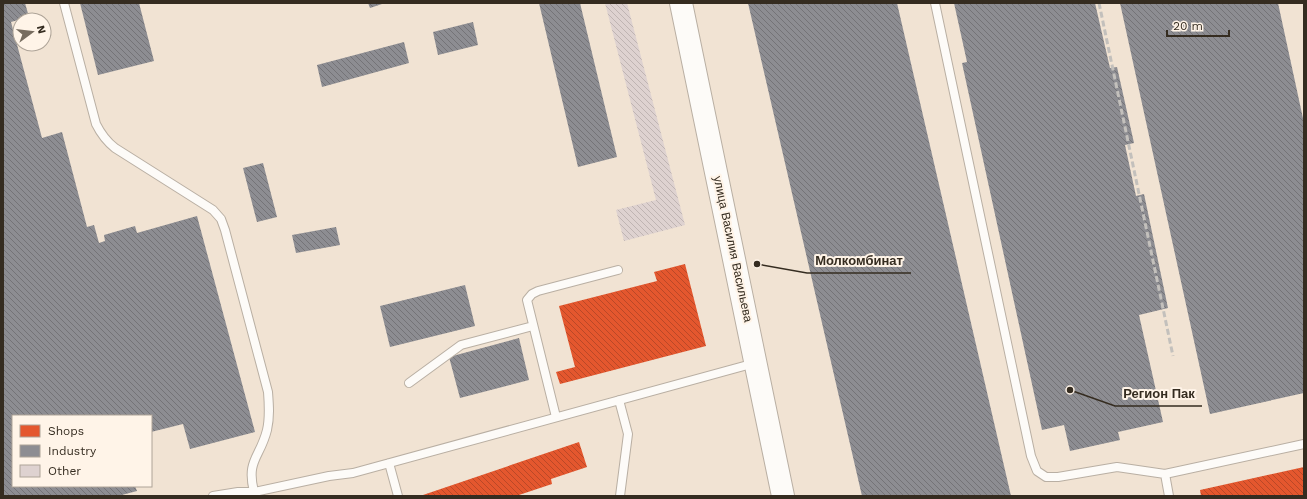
<svg xmlns="http://www.w3.org/2000/svg" width="1307" height="499" viewBox="0 0 1307 499" font-family="'Work Sans',sans-serif">
<defs>
<pattern id="shops-back-hatch" width="6" height="6" patternUnits="userSpaceOnUse"><rect width="6" height="6" fill="#e4572e"/><path d="M-1 5l2 2M0 0l6 6M5-1l2 2" fill="none" stroke="#ba4827"/></pattern>
<pattern id="industry-back-hatch" width="6" height="6" patternUnits="userSpaceOnUse"><rect width="6" height="6" fill="#8d8d92"/><path d="M-1 5l2 2M0 0l6 6M5-1l2 2" fill="none" stroke="#747377"/></pattern>
<pattern id="building-back-hatch" width="6" height="6" patternUnits="userSpaceOnUse"><rect width="6" height="6" fill="#ded2d0"/><path d="M-1 5l2 2M0 0l6 6M5-1l2 2" fill="none" stroke="#bfb4b2"/></pattern>
</defs>
<rect width="100%" height="100%" fill="#f1e3d3"/>
<path fill="url(#shops-back-hatch)" d="M 685,264 L 706,346 L 560,384 L 556,372 L 575,367 L 559,306 L 657,281 L 654,272 Z
M 579,442 L 587,467 L 551,479 L 552,484 L 516,496 L 420,496 Z
M 1304,467 L 1304,496 L 1201,496 L 1200,490 Z"/>
<path fill="url(#industry-back-hatch)" d="M 3,3 L 25,3 L 29,17 L 11,22 L 42,138 L 62,132 L 87,227 L 94,225 L 99,243 L 105,241 L 104,235 L 135,226 L 137,233 L 197,216 L 255,432 L 190,449 L 183,424 L 151,432 L 151,416 L 13,416 L 13,486 L 135,486 L 137,491 L 118,496 L 3,496 Z
M 80,3 L 139,3 L 154,61 L 98,75 Z
M 368,3 L 385,3 L 370,8 Z
M 539,3 L 580,3 L 617,157 L 578,167 Z
M 748,3 L 897,3 L 1011,496 L 862,496 Z
M 954,3 L 1095,3 L 1110,68 L 1117,67 L 1134,143 L 1125,145 L 1136,196 L 1144,194 L 1168,308 L 1139,315 L 1163,422 L 1118,432 L 1120,440 L 1070,451 L 1064,425 L 1042,430 L 962,63 L 967,62 Z
M 1120,3 L 1278,3 L 1304,123 L 1304,393 L 1210,414 Z
M 473,22 L 478,45 L 438,55 L 433,32 Z
M 404,42 L 409,63 L 322,87 L 317,65 Z
M 263,163 L 277,217 L 257,222 L 243,168 Z
M 336,227 L 340,245 L 296,253 L 292,235 Z
M 465,285 L 475,326 L 390,347 L 380,306 Z
M 519,338 L 529,380 L 460,398 L 449,357 Z"/>
<path fill="url(#building-back-hatch)" d="M 605,3 L 627,3 L 685,225 L 624,241 L 616,210 L 656,200 Z"/>
<g fill="none" stroke-linecap="round" stroke-linejoin="round">
<defs>
<path id="service" d="M 64,3 L 96,124 C 101,134 106,141 115,148 L 213,210 L 221,219 L 225,230 L 268,392 C 269,405 270,417 267,430 C 260,458 246,460 254,492
M 935,3 L 1031,456 L 1037,471 L 1046,477 L 1058,477 L 1117,467 L 1165,474 L 1304,444
M 409,383 L 461,345 L 533,326
M 619,400 L 628,434 L 620,496
M 556,417 L 527,300 L 532,294 L 538,291 L 618,270
M 389,463 L 398,496
M 1165,474 L 1169,496
M 213,496 L 238,492 L 254,492 L 329,476 L 353,473 L 755,363"/>
<path id="secondary" d="M 681,3 L 783,496"/>
</defs>
<use href="#service" stroke="#b9afa3" stroke-width="10"/>
<use href="#secondary" stroke="#b9afa3" stroke-width="24"/>
<use href="#service" stroke="#fdfbf8" stroke-width="8"/>
<use href="#secondary" stroke="#fdfbf8" stroke-width="22"/>
<path stroke="#c3c0bc" stroke-width="3" stroke-dasharray="6 3" stroke-linecap="butt" d="M 1099,3 L 1173,356"/>
</g>
<g text-anchor="middle" dominant-baseline="central" stroke-width="4" stroke-linejoin="round" paint-order="stroke">
<g font-size="12" fill="#352c20" stroke="#fff4e8">
<text transform="translate(733 249) rotate(78)">улица Василия Васильева</text>
</g>
</g>
<path fill="none" stroke="#352c20" stroke-width="1.5" d="M757 264L807 273H911M1070 390L1115 406H1202"/>
<g fill="#352c20" stroke="#fff4e8" stroke-width="1.5">
<circle cx="757" cy="264" r="4"/>
<circle cx="1070" cy="390" r="4"/>
</g>
<g font-size="13" text-anchor="middle" font-weight="bold" fill="#352c20" stroke="#fff4e8" stroke-width="4" stroke-linejoin="round" paint-order="stroke">
<text x="859" y="265">Молкомбинат</text>
<text x="1159" y="398">Регион Пак</text>
</g>
<rect width="1307" height="499" fill="none" stroke="#352c20" stroke-width="8"/>
<rect x="12" y="415" width="140" height="72" fill="#fff4e8" stroke="#aea498"/>
<rect x="20" y="425" width="20" height="12" fill="#e4572e" stroke="#aea498"/>
<text x="48" y="435" font-size="12" fill="#352c20">Shops</text>
<rect x="20" y="445" width="20" height="12" fill="#8d8d92" stroke="#aea498"/>
<text x="48" y="455" font-size="12" fill="#352c20">Industry</text>
<rect x="20" y="465" width="20" height="12" fill="#ded2d0" stroke="#aea498"/>
<text x="48" y="475" font-size="12" fill="#352c20">Other</text>
<g transform="translate(32 32) rotate(75)"><circle r="19" fill="#fff4e8" stroke="#aea498"/>
<path d="M0-3L7 15L0 10L-7 15Z" fill="#776c5f"/>
<text y="-6" font-size="11" font-weight="bold" text-anchor="middle" fill="#352c20">N</text>
</g>
<path d="M1167 30v6h62v-6" fill="none" stroke="#352c20" stroke-width="2"/>
<text x="1173" y="30" font-size="12" fill="#352c20" stroke="#fff4e8" stroke-width="3" paint-order="stroke">20 m</text>
</svg>
